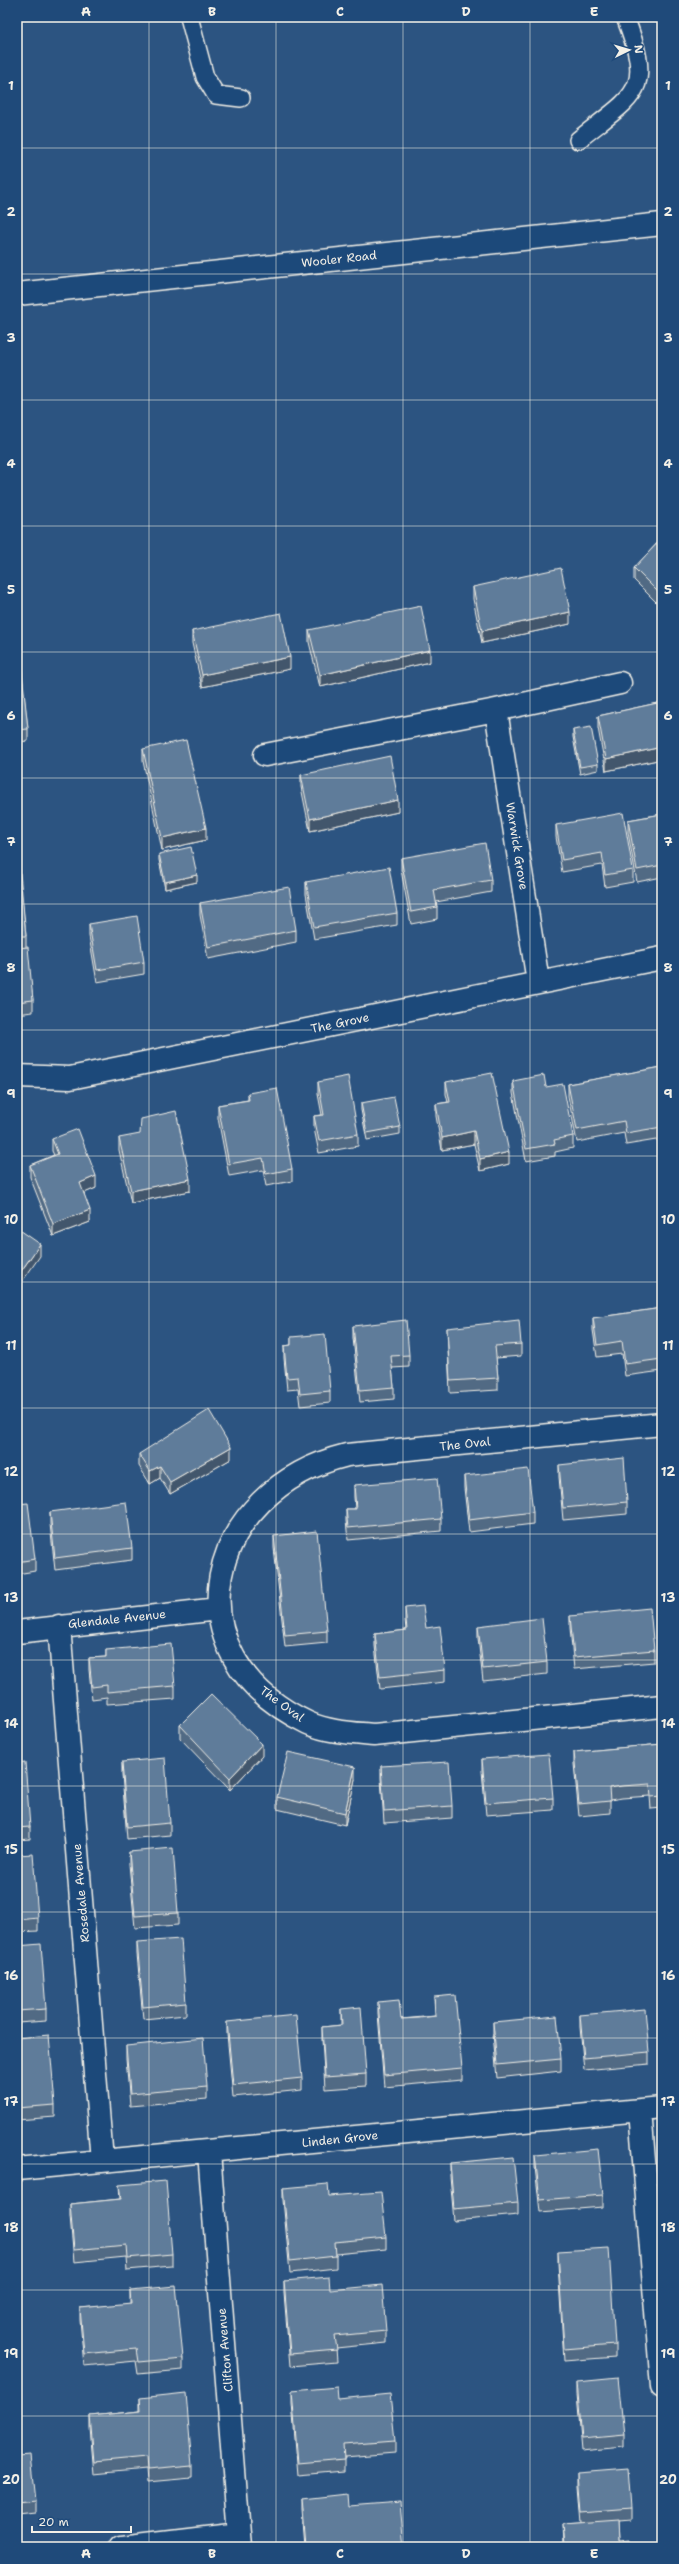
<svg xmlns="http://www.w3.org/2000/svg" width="679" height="2564" viewBox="0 0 679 2564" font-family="'Shantell Sans',sans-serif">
<rect width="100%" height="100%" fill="#2c5481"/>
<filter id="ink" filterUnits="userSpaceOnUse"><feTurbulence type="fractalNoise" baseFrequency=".025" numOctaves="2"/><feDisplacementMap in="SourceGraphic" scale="8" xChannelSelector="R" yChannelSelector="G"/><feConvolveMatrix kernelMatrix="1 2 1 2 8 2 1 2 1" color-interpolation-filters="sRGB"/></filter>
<g filter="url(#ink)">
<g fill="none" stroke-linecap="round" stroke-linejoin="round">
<defs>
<path id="lane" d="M 189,17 L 205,77 L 216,95 L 241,98
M 578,140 C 635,94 655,93 625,17"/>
<path id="street" d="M 496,710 L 538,982
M 265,755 L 496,710 L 620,683
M 17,1076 L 70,1078 L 662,958
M 662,1424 L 347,1455 C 205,1490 165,1655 308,1723 C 328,1732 352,1733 374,1735 L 662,1706
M 59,1626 L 102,2161
M 17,1632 L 218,1609
M 640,2110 L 662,2387
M 209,2152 L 240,2547
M 17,2169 L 662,2108
M 121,2547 L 239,2533"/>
<path id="secondary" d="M 17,294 L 662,224"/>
</defs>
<use href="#lane" stroke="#f4f1e8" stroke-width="20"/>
<use href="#street" stroke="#f4f1e8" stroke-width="25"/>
<use href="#secondary" stroke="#f4f1e8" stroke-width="25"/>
<use href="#lane" stroke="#1f4a7a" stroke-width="17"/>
<use href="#street" stroke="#1f4a7a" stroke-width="22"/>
<use href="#secondary" stroke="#1f4a7a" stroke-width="22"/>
</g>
<path fill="#516a84" stroke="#f4f1e8" d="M 662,538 L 662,608 L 634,580 L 634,568 Z
M 473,587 L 570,624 L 482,643 L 473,599 Z
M 309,630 L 430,662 L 320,687 L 309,642 Z
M 192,631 L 290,669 L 202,687 L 192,643 Z
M 17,635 L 28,729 L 28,741 L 17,742 Z
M 662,702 L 662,759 L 606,771 L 598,728 L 598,716 Z
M 573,730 L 598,764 L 598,770 L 580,774 L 573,737 Z
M 143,749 L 206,840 L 162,850 L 143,761 Z
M 301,775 L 398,812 L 310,831 L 301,787 Z
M 662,814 L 662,877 L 637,882 L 628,832 L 628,820 Z
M 556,825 L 633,870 L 633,882 L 605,887 L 602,865 L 562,872 L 556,837 Z
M 17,839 L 17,852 L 26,936 L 26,947 L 33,1000 L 33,1012 L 17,1014 Z
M 159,854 L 197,882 L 165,889 L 159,860 Z
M 401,858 L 491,880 L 491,892 L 436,902 L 437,907 L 437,919 L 411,924 L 401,870 Z
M 306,882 L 397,913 L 397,925 L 314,939 L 306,894 Z
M 200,903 L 296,930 L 296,942 L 208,959 L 200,915 Z
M 89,924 L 144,962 L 144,974 L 97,982 L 89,936 Z
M 662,1067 L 662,1139 L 626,1145 L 624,1133 L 577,1142 L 568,1096 L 568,1084 Z
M 513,1081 L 546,1087 L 573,1136 L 573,1148 L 555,1152 L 555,1156 L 526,1161 L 513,1093 Z
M 318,1082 L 358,1134 L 358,1146 L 319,1153 L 314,1128 L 314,1116 L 322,1115 L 318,1094 Z
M 446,1082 L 509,1164 L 480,1171 L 474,1144 L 442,1150 L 436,1116 L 436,1104 L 448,1102 L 446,1094 Z
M 248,1093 L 292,1169 L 292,1181 L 266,1186 L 263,1170 L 229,1176 L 218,1118 L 218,1105 L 248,1100 Z
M 361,1103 L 400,1127 L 400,1134 L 367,1140 L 361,1110 Z
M 119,1138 L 190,1191 L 131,1203 L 119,1150 Z
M 52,1139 L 96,1188 L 84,1193 L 90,1222 L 53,1236 L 30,1177 L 30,1165 L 54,1155 L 52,1151 Z
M 662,1308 L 662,1371 L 625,1376 L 622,1354 L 597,1357 L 593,1330 L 593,1318 Z
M 353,1326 L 409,1355 L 409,1367 L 392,1368 L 394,1387 L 394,1399 L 360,1402 L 353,1338 Z
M 447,1328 L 521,1344 L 521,1356 L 496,1358 L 498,1378 L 498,1390 L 450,1393 Z
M 291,1337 L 330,1391 L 330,1403 L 300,1406 L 298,1389 L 287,1390 L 284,1358 L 284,1346 L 291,1345 Z
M 139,1454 L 231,1459 L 170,1494 L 160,1478 L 150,1484 L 139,1466 Z
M 559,1465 L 627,1502 L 627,1514 L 563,1520 L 559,1477 Z
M 464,1476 L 533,1512 L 533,1524 L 469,1532 L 464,1488 Z
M 354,1485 L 441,1519 L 441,1531 L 348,1540 L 346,1521 L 346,1509 L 355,1509 L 354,1497 Z
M 17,1504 L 35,1559 L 35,1571 L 17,1574 Z
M 50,1512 L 132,1548 L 132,1560 L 55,1570 L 50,1524 Z
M 274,1536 L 327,1631 L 327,1643 L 285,1647 L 274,1548 Z
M 405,1608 L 426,1628 L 445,1670 L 445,1682 L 380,1689 L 375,1646 L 375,1634 L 406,1630 L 405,1620 Z
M 570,1616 L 654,1650 L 654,1662 L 574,1669 L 570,1628 Z
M 478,1626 L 547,1662 L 547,1674 L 483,1681 L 478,1638 Z
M 106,1650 L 175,1686 L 175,1699 L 107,1704 L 107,1697 L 92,1699 L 89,1670 L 89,1658 L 106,1657 Z
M 17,1691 L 20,1724 L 20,1736 L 17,1737 Z
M 180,1725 L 262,1756 L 230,1790 L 180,1738 Z
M 662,1744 L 662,1808 L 651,1809 L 650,1796 L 622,1798 L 610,1800 L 610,1813 L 579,1816 L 574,1764 L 574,1752 Z
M 482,1759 L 553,1798 L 553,1810 L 486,1815 L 482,1771 Z
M 122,1762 L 170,1823 L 170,1835 L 127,1839 L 122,1774 Z
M 17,1763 L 30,1827 L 30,1839 L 17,1840 Z
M 381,1766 L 452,1806 L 452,1818 L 384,1823 L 381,1778 Z
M 355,1779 L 345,1825 L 277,1809 L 277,1797 Z
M 129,1852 L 178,1913 L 178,1925 L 135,1928 L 129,1864 Z
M 17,1855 L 38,1918 L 38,1931 L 17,1932 Z
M 137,1942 L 186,2003 L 186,2015 L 143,2019 L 137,1954 Z
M 17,1946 L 46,2009 L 46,2021 L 17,2023 Z
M 434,1997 L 462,2068 L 462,2080 L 384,2087 L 378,2014 L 378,2002 L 401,2019 L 435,2016 Z
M 341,2009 L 366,2074 L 366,2086 L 325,2089 L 322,2039 L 322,2027 L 341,2025 Z
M 580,2015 L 649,2052 L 649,2064 L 584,2070 L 580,2027 Z
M 227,2022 L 302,2078 L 302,2090 L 233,2097 L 227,2034 Z
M 493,2022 L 561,2059 L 561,2071 L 497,2078 L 493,2034 Z
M 17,2038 L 55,2105 L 55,2117 L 17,2120 Z
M 126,2046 L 207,2087 L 207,2099 L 130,2106 L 126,2058 Z
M 535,2155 L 603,2195 L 603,2207 L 540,2212 L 535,2167 Z
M 450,2163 L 518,2203 L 518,2215 L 454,2221 L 450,2176 Z
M 119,2185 L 172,2254 L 172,2266 L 127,2270 L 126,2257 L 74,2262 L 70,2216 L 70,2204 L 120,2199 Z
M 283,2188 L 329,2196 L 386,2237 L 386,2249 L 336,2254 L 336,2268 L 290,2273 L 283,2200 Z
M 558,2251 L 615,2345 L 615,2357 L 564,2361 L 558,2263 Z
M 284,2281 L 330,2290 L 386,2331 L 386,2343 L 336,2348 L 337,2362 L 290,2366 L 284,2293 Z
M 130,2290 L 183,2358 L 183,2370 L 138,2374 L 136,2361 L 84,2366 L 80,2320 L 80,2308 L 130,2304 Z
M 577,2382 L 624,2435 L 624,2447 L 582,2451 L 577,2394 Z
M 292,2391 L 338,2399 L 395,2441 L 395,2453 L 344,2457 L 344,2471 L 298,2475 L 292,2403 Z
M 140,2398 L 192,2466 L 192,2478 L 147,2482 L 146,2469 L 94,2474 L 90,2428 L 90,2416 L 140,2411 Z
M 17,2456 L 35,2501 L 35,2513 L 17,2515 Z
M 577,2473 L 631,2508 L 631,2520 L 619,2521 L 620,2540 L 630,2547 L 563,2547 L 562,2524 L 580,2523 L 577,2485 Z
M 302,2499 L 348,2507 L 404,2547 L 305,2547 L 302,2511 Z"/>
<path fill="#42566c" stroke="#f4f1e8" d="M 570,612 L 570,624 L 482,643 L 482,631 Z
M 430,650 L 430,662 L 320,687 L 320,675 Z
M 290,657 L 290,669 L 202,687 L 202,675 Z
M 662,747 L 662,759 L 606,771 L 606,759 Z
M 398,800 L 398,812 L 310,831 L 310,819 Z
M 206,828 L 206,840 L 162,850 L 162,838 Z
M 197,875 L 197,882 L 165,889 L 165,882 Z
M 474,1131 L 474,1144 L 442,1150 L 442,1138 Z
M 509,1152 L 509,1164 L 480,1171 L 480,1159 Z
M 96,1176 L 96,1188 L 80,1195 L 80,1183 Z
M 190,1179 L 190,1191 L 131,1203 L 131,1191 Z
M 90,1210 L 90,1222 L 53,1236 L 53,1224 Z
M 40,1244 L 40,1256 L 17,1289 L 17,1277 Z
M 231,1447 L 231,1459 L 170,1494 L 170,1482 Z
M 160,1466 L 160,1478 L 150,1484 L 150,1471 Z
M 262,1744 L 262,1756 L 230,1790 L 230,1778 Z
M 355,1767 L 355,1779 L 345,1825 L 345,1813 Z"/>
<path fill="#5e7b9a" stroke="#f4f1e8" d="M 662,538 L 662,596 L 634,568 Z
M 561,568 L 570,612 L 482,631 L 473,587 Z
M 421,606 L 430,650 L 320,675 L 309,630 Z
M 281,613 L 290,657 L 202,675 L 192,631 Z
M 18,634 L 28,729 L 17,730 L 17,635 Z
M 662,702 L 662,747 L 606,759 L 598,716 Z
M 591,727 L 598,764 L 580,767 L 573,730 Z
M 186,740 L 206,828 L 162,838 L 143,749 Z
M 390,756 L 398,800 L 310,819 L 301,775 Z
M 623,813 L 633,870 L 605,875 L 602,853 L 562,860 L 556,825 Z
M 662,814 L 662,865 L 637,870 L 628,820 Z
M 485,843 L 491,880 L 434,890 L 437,907 L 411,912 L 401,858 Z
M 191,847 L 197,875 L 165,882 L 159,854 Z
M 17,852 L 18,852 L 26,936 L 17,936 Z
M 389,867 L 397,913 L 314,927 L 306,882 Z
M 289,887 L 296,930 L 208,947 L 200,903 Z
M 137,916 L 144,962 L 97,970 L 89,924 Z
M 28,947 L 33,1000 L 17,1002 L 17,948 Z
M 662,1067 L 662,1127 L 626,1133 L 624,1121 L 577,1130 L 568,1084 Z
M 492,1073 L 509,1152 L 480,1159 L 474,1131 L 442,1138 L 436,1104 L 450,1102 L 446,1082 Z
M 544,1075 L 546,1087 L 563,1084 L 573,1136 L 554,1140 L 555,1144 L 526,1149 L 513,1081 Z
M 348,1076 L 358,1134 L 319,1141 L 314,1116 L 324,1115 L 318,1082 Z
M 277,1088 L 292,1169 L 266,1174 L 263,1158 L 229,1164 L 218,1105 L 249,1100 L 248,1093 Z
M 394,1097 L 400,1127 L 367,1133 L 361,1103 Z
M 176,1111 L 190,1179 L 131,1191 L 119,1138 L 140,1134 L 141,1119 Z
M 78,1129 L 96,1176 L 80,1183 L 90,1210 L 53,1224 L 30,1165 L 58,1154 L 52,1139 Z
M 17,1228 L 40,1244 L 17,1277 Z
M 662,1308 L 662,1359 L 625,1364 L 622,1341 L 597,1345 L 593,1318 Z
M 406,1320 L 409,1355 L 391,1356 L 394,1387 L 360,1390 L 353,1326 Z
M 519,1320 L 521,1344 L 495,1346 L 498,1378 L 450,1381 L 447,1328 Z
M 325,1334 L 330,1391 L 300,1394 L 298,1377 L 287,1378 L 284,1346 L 291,1345 L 291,1337 Z
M 209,1410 L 231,1447 L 170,1482 L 160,1466 L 150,1471 L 139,1454 Z
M 624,1458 L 627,1502 L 563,1508 L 559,1465 Z
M 528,1469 L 533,1512 L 469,1520 L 464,1476 Z
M 437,1478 L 441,1519 L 348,1528 L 346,1509 L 356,1509 L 354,1485 Z
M 126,1502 L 132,1548 L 55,1558 L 50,1512 Z
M 28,1503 L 35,1559 L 17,1562 L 17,1504 Z
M 317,1531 L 327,1631 L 285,1635 L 274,1536 Z
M 423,1606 L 426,1628 L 440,1626 L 445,1670 L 380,1677 L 375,1634 L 407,1630 L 405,1608 Z
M 650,1608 L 654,1650 L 574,1657 L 570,1616 Z
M 542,1618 L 547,1662 L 483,1669 L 478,1626 Z
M 171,1644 L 175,1686 L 107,1692 L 107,1685 L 92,1687 L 89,1658 L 106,1657 L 106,1650 Z
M 17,1691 L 20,1724 L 17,1725 Z
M 211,1694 L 262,1744 L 230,1778 L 180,1725 Z
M 662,1744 L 662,1796 L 651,1797 L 650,1784 L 622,1786 L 609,1788 L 610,1801 L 579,1804 L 574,1752 Z
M 288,1752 L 355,1767 L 345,1813 L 277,1797 Z
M 549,1754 L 553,1798 L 486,1803 L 482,1759 Z
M 165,1758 L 170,1823 L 127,1827 L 122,1762 Z
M 25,1762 L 30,1827 L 17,1828 L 17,1763 Z
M 449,1762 L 452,1806 L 384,1811 L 381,1766 Z
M 173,1848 L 178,1913 L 135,1916 L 129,1852 Z
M 33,1854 L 38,1918 L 17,1920 L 17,1855 Z
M 181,1939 L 186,2003 L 143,2007 L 137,1942 Z
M 41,1944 L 46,2009 L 17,2011 L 17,1946 Z
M 455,1995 L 462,2068 L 384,2075 L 378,2002 L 399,2000 L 401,2019 L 419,2018 L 436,2016 L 434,1997 Z
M 361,2007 L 366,2074 L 325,2077 L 322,2027 L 342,2025 L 341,2009 Z
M 645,2009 L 649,2052 L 584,2058 L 580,2015 Z
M 296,2015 L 302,2078 L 233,2085 L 227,2022 Z
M 557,2016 L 561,2059 L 497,2065 L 493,2022 Z
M 49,2035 L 55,2105 L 17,2108 L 17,2038 Z
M 203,2038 L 207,2087 L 130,2094 L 126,2046 Z
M 598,2149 L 603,2195 L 540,2200 L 535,2155 Z
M 513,2157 L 518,2203 L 454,2209 L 450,2163 Z
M 166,2181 L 172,2254 L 127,2258 L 126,2245 L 74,2250 L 70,2204 L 121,2199 L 119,2185 Z
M 328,2184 L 329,2196 L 381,2192 L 386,2237 L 335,2242 L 336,2256 L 290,2261 L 283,2188 Z
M 609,2248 L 615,2345 L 564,2349 L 558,2251 Z
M 329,2277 L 330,2290 L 382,2285 L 386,2331 L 335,2336 L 337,2350 L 290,2354 L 284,2281 Z
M 176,2286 L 183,2358 L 138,2362 L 136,2349 L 84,2354 L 80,2308 L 131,2303 L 130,2290 Z
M 618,2378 L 624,2435 L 582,2439 L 577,2382 Z
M 337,2387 L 338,2399 L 390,2394 L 395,2441 L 343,2445 L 344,2459 L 298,2463 L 292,2391 Z
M 186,2393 L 192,2466 L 147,2470 L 146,2457 L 94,2462 L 90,2416 L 141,2411 L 140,2398 Z
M 30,2455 L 35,2501 L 17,2503 L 17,2456 Z
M 628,2469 L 631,2508 L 580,2512 L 577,2473 Z
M 347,2494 L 348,2507 L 400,2503 L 404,2547 L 306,2547 L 302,2499 Z
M 619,2520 L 620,2540 L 630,2539 L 630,2547 L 564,2547 L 562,2524 Z"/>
</g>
<path fill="none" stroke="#f4f1e8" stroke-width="1" stroke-opacity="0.55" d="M 149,17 L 149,2547M 276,17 L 276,2547M 403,17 L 403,2547M 530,17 L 530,2547M 17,148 L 662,148M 17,274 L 662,274M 17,400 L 662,400M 17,526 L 662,526M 17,652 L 662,652M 17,778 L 662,778M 17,904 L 662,904M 17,1030 L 662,1030M 17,1156 L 662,1156M 17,1282 L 662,1282M 17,1408 L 662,1408M 17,1534 L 662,1534M 17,1660 L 662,1660M 17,1786 L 662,1786M 17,1912 L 662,1912M 17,2038 L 662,2038M 17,2164 L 662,2164M 17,2290 L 662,2290M 17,2416 L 662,2416"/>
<g text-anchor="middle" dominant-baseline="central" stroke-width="4" stroke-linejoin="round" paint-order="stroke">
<g font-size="12" fill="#f4f1e8" stroke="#1f4a7a">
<text transform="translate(339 259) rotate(-6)">Wooler Road</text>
<text transform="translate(517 846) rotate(81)">Warwick Grove</text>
<text transform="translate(340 1023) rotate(-12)">The Grove</text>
<text transform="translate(465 1444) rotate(-6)">The Oval</text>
<text transform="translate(117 1619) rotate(-6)">Glendale Avenue</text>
<text transform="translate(282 1704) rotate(36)">The Oval</text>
<text transform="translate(81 1893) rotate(-95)">Rosedale Avenue</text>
<text transform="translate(340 2139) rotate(-6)">Linden Grove</text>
<text transform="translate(225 2350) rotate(-95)">Clifton Avenue</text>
</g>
</g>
<rect width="679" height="2564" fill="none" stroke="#1f4a7a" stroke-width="44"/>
<g transform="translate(629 50) rotate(85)" stroke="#1f4a7a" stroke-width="3" paint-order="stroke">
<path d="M0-3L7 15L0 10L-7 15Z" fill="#f4f1e8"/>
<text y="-6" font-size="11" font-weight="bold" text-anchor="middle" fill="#f4f1e8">N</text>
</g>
<path d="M32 2526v6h99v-6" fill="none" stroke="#f4f1e8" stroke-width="2"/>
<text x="38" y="2526" font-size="12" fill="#f4f1e8" stroke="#1f4a7a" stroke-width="3" paint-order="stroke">20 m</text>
<rect x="22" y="22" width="635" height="2520" fill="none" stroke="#f4f1e8" stroke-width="1.5"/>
<g font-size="13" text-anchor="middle" font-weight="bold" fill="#f4f1e8">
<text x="86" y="16">A</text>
<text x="212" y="16">B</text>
<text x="340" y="16">C</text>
<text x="466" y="16">D</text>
<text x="594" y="16">E</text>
<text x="11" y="90">1</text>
<text x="668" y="90">1</text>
<text x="11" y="216">2</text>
<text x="668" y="216">2</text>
<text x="11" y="342">3</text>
<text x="668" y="342">3</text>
<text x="11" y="468">4</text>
<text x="668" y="468">4</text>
<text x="11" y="594">5</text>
<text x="668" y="594">5</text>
<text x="11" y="720">6</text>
<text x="668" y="720">6</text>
<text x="11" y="846">7</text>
<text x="668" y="846">7</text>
<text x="11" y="972">8</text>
<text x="668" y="972">8</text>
<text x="11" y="1098">9</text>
<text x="668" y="1098">9</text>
<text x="11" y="1224">10</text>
<text x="668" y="1224">10</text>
<text x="11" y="1350">11</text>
<text x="668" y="1350">11</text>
<text x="11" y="1476">12</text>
<text x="668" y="1476">12</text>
<text x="11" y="1602">13</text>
<text x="668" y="1602">13</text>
<text x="11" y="1728">14</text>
<text x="668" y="1728">14</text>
<text x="11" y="1854">15</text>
<text x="668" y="1854">15</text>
<text x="11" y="1980">16</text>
<text x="668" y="1980">16</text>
<text x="11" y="2106">17</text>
<text x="668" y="2106">17</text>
<text x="11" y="2232">18</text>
<text x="668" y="2232">18</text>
<text x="11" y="2358">19</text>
<text x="668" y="2358">19</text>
<text x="11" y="2484">20</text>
<text x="668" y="2484">20</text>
<text x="86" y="2558">A</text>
<text x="212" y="2558">B</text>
<text x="340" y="2558">C</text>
<text x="466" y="2558">D</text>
<text x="594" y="2558">E</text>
</g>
</svg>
